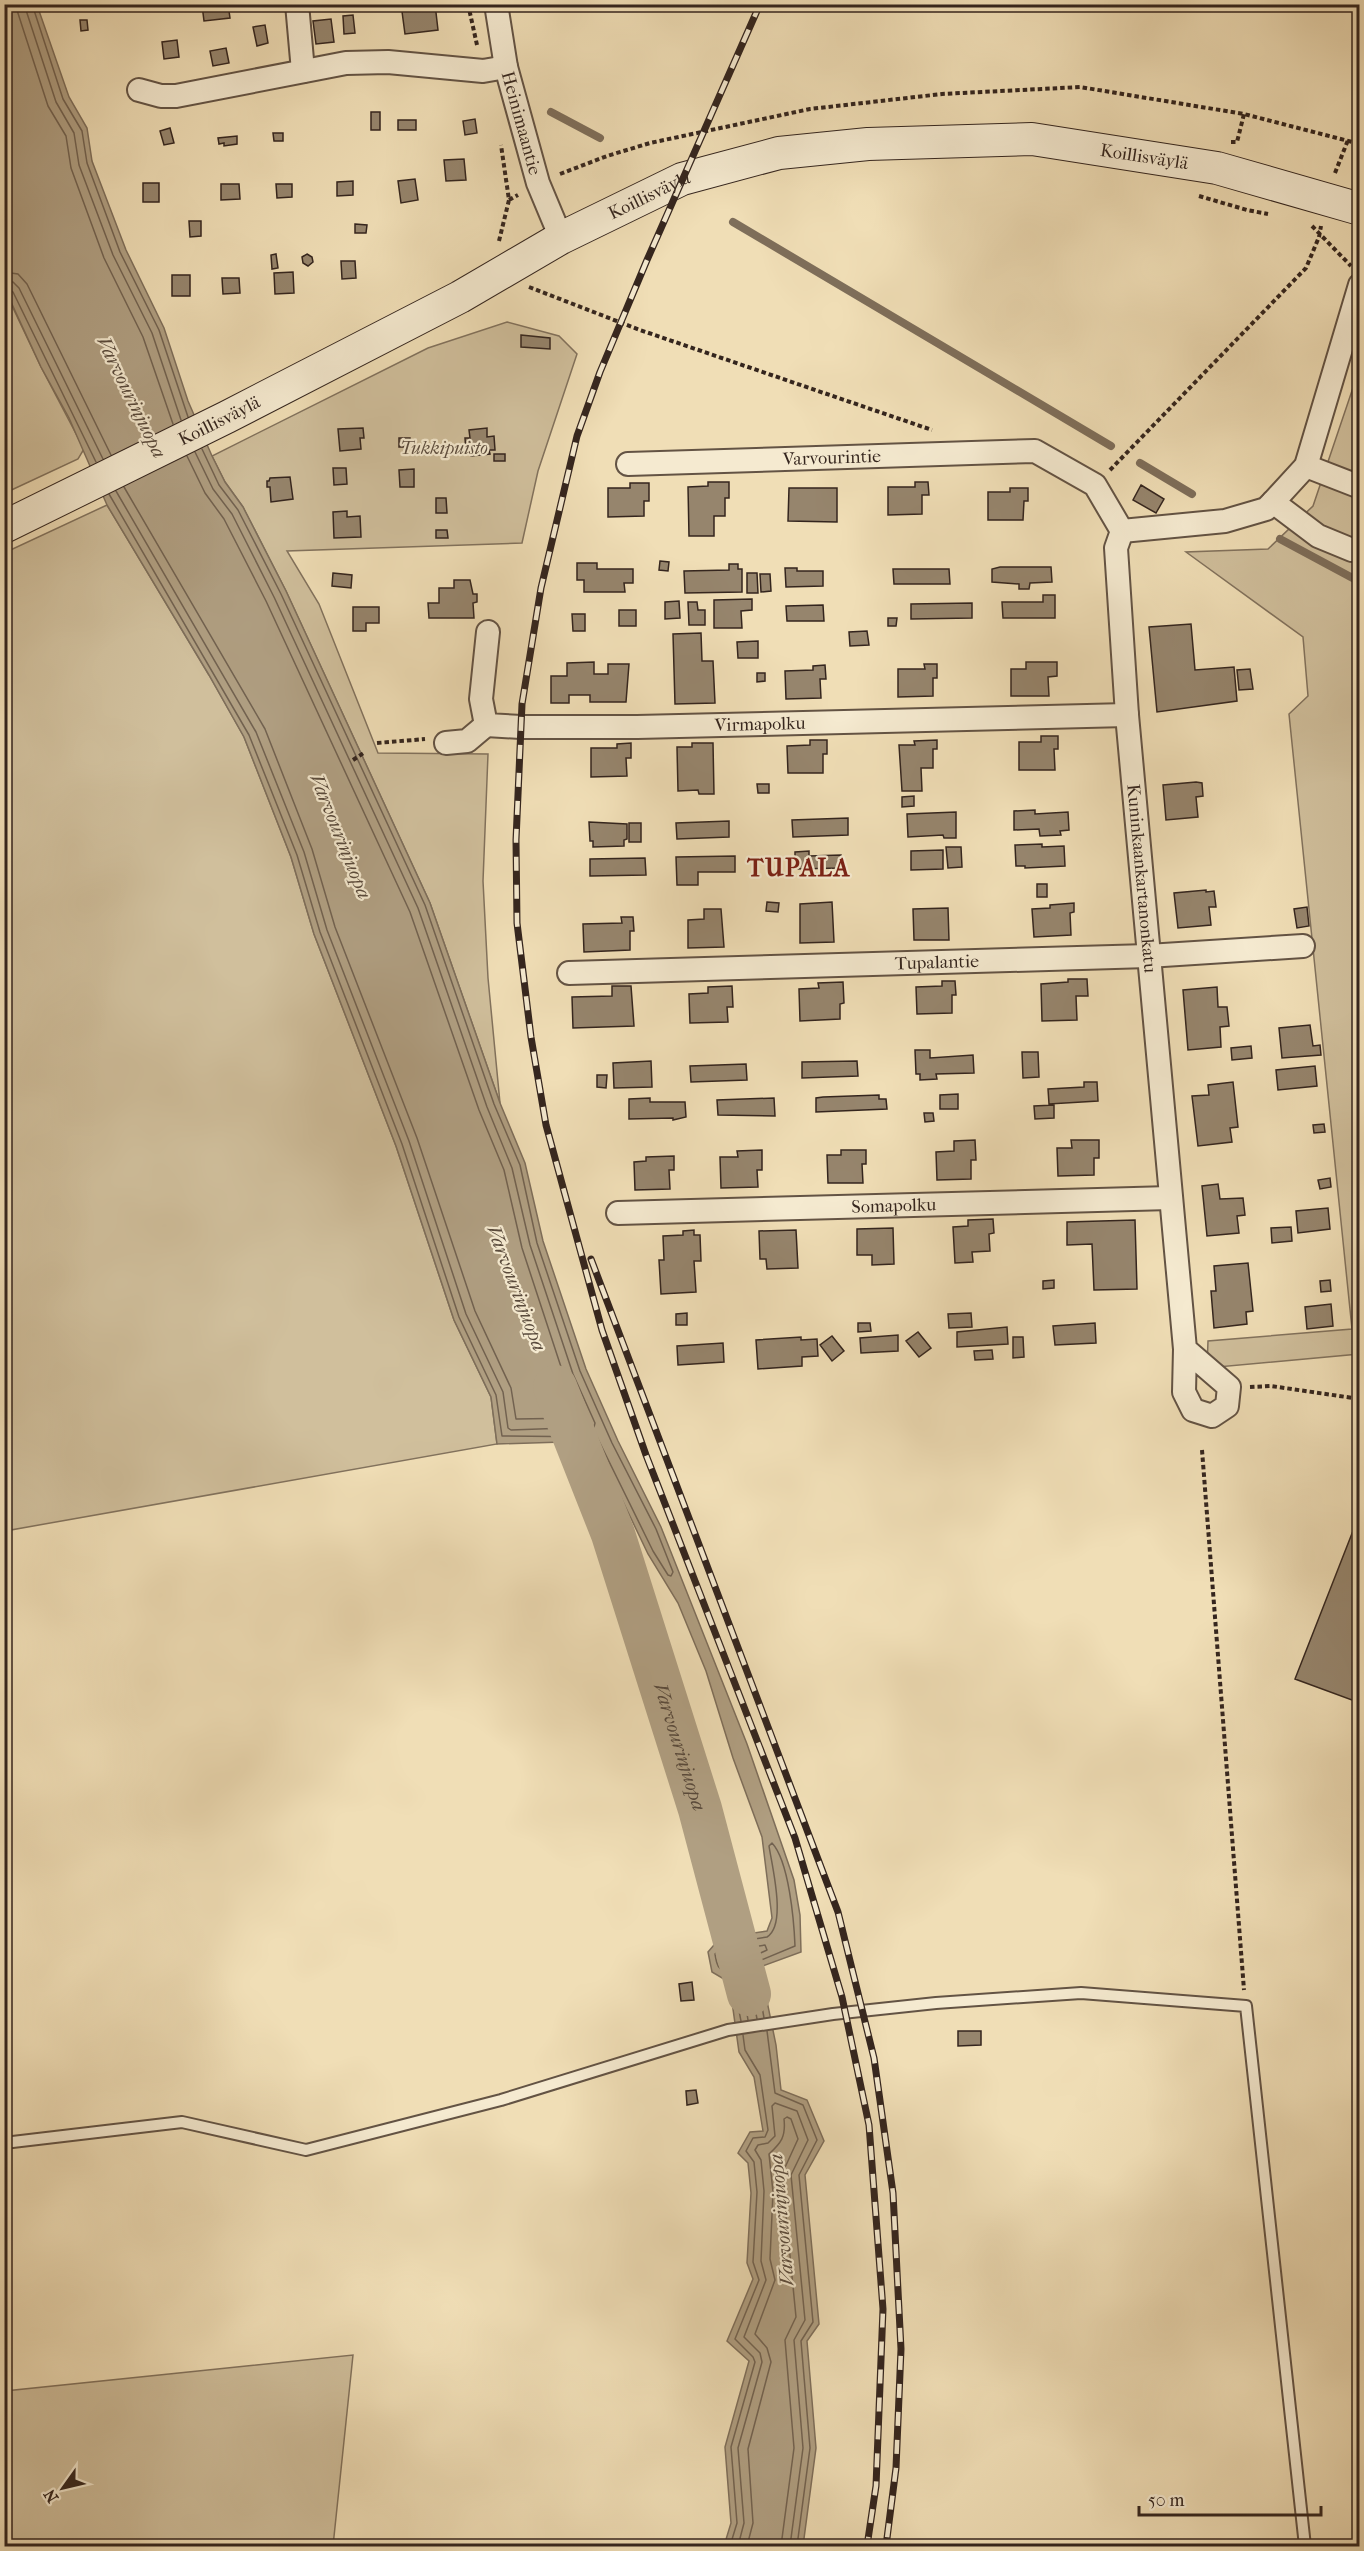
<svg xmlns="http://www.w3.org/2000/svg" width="1364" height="2551" viewBox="0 0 1364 2551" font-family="'IM FELL French Canon',serif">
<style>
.green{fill:#d0bf9c;stroke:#82725d;stroke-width:1.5}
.water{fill:#b09f82;stroke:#7e6e5a;stroke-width:1.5}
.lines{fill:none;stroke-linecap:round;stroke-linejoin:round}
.shore{stroke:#726250;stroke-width:1.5}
.stream{stroke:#7e6e5a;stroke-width:8}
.river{stroke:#b09f82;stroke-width:44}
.building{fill:#96856d;stroke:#34251e;stroke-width:1.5}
.service-casing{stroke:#635344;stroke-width:14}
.minor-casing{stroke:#635344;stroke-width:26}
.secondary-casing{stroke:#34251e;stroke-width:34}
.path{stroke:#34251e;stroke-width:4;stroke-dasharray:4.5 3;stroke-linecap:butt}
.service{stroke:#f5ead0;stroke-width:10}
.minor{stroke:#f5ead0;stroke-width:22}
.secondary{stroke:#f5ead0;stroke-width:32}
.rail-casing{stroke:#34251e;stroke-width:7}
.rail{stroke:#f5ead0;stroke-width:4.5;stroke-dasharray:14;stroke-linecap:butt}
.labels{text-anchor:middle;stroke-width:4.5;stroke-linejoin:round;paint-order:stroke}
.street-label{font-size:18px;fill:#34251e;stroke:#f5ead0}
.park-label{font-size:18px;font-style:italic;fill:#5b4c3e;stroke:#f5ead0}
.water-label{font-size:20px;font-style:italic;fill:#594a3c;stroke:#f5ead0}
.district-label{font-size:24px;font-weight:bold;letter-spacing:1.5px;fill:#7a1f14;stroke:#f5ead0}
</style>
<rect width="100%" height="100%" fill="#f0deb6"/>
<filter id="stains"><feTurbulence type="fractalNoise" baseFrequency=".00333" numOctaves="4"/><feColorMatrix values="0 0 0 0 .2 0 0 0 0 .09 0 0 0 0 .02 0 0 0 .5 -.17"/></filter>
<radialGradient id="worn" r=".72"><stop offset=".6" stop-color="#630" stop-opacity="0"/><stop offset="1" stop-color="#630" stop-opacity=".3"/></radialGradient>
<path class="green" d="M4,289L41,367L84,449L78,459L5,493Z
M507,322L559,336L577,354L538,471L522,543L287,551L319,604L378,753L488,754L483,881L488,978L500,1103L430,903L286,591L243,507L225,482L212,456L428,348Z
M1359,370V1354L1207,1368L1208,1341L1352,1329L1289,714L1308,696L1303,637L1186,552L1268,549L1313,506Z
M107,505L209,675L244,737L291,857L314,934L396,1146L454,1320L491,1397L497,1444L5,1531L4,553Z
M353,2355L333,2546H5V2391Z"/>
<path class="water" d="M4,5H37L69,97L87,128L92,161L126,250L164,328L188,401L212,456L225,482L243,507L286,591L430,903L500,1103L525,1163L543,1241L586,1369L618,1441L661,1527L747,1744L794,1880L800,1915L801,1952L760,1967L776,2045L781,2090L807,2100L824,2141L805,2175L819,2324L807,2341L816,2448L803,2546H724L731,2523L725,2447L749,2361L727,2341L753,2279L747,2263L751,2193L748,2163L738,2153L750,2132L763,2131L754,2077L739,2052L732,2002L724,1979L712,1972L708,1952L720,1938L767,1931L772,1918L762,1837L733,1758L706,1671L678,1603L648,1554L594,1441L497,1444L491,1397L454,1320L396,1146L314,934L291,857L244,737L209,675L107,505L69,418L41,367L5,289Z"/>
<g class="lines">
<path class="shore" d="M15,4L48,106L66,136L71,168L104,258L143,337L173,424
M24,4L56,102L74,133L79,165L113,255L152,333L181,420
M32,4L63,99L82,131L87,163L120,252L159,330L188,417
M4,272L18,274L27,284L111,455
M4,281L13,282L19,288L103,459
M4,288L13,292L96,462
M124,487L265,729L312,849L335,927L417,1138L475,1311L511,1388L516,1419L580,1418L581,1415L564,1376L522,1248L504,1170L479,1110L410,912L266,601L224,519L205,493L187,456
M116,491L256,732L304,852L327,930L409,1141L466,1314L503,1392L508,1428L511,1430L594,1427L595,1423L573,1374L530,1245L512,1168L487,1107L418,908L274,597L232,514L213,489L195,452
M109,494L249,735L297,855L320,932L402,1144L459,1317L496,1395L502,1436L597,1437L653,1551L668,1575L671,1576L673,1572L656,1529L612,1443L580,1371L537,1243L520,1165L494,1104L425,905L281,594L238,510L219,485L202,449
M748,2020C746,2005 743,1990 737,1976C733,1967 724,1966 723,1956L728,1951L765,1945L767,1950L752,1957L747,1966L757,2019
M741,2021C738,2007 737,1991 730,1978C723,1966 718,1975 715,1954L724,1944L767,1937C787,1925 772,1866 769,1846L772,1843C789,1861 794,1921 795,1946L759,1961L755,1966L764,2018
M767,2031L775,2093L803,2105L817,2140L799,2175L813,2322L801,2341L810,2448L797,2546
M730,2546L737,2523L731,2447L755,2362L753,2357L735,2339L759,2280L753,2262L757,2192L754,2162L746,2151L753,2138L765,2137L768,2130L760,2075L745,2050L743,2035
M738,2546L744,2523L738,2448L762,2362L760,2353L744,2337L766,2280L761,2261L764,2191L761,2160L755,2150L758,2145L768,2143L775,2136L772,2106L775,2103L797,2111L808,2140L791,2175L805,2320L794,2340L803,2448L790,2546
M747,2546L753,2523L748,2449L771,2362L767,2348L755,2334L775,2280L770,2259L773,2192L769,2154C781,2143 786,2137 784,2119L787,2117L791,2119L798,2139L782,2174L796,2317L785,2340L794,2448L781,2546"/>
<path class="stream" d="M551,112L600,138
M733,222L1111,446
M1140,463L1192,494
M1280,539L1360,582"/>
<path class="river" id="s1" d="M555,1387L613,1534L700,1809L749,1994"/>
</g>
<path class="building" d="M228,4L230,18L204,21L202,5Z
M252,4H267V9L253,10Z
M401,4H435L438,30L405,34Z
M353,15L355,33L344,34L343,16Z
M331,19L334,42L316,44L313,21Z
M80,20H87L88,30L81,31Z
M265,25L268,43L257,46L253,27Z
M177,40L179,57L164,59L162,42Z
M226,48L229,63L213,66L210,51Z
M371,112H380V130H371Z
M475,119L477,133L465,135L463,121Z
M398,120H416V130H398Z
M170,128L174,143L164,145L160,131Z
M273,133H283V141H274Z
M237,136V144L224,146V143L219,144L218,138Z
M464,159L466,180L446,181L444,160Z
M415,179L418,200L401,203L398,181Z
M353,181V195L337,196V182Z
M143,183H159V202H143Z
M221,184H239L240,199L221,200Z
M276,184H292V197L277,198Z
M189,221H201V236L190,237Z
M355,224L367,225L366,233H355Z
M276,254L278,268L272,269L271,255Z
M307,254L312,257L313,262L308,266L303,263L302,257Z
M341,261H355L356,278L342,279Z
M293,272L294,293L275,294L274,273Z
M172,275H190V296H172Z
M222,278H239L240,293L223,294Z
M521,335L550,338V349L521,347Z
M363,428L364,438H360L361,449L340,451L338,429Z
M487,428V437L494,436L495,450H489L490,454L471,456L470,452H466L465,438H470L469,430Z
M399,438H410V447H399Z
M494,454H505V461H494Z
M333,468H346L347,484L334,485Z
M414,469V487H400L399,470Z
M290,477L293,499L271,502L270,487H267V481H269L270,478Z
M708,482H729V498H725V516H714V536H689L688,487L708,486Z
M915,482H928L929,495H922V514L888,515V487H915Z
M630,483H649V501H644V516L608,517V488H630Z
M1141,485L1164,499L1156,513L1133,500Z
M789,488H837V522L788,521Z
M1010,488H1028V501H1024L1023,520H988V492H1010Z
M436,498H446L447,513H436Z
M347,511V517L360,516L361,537L334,538L333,512Z
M436,530H447L448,538H436Z
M660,561L669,562L668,571L659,570Z
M577,563H597V569H633V583H624L625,592H584V580H577Z
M729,564H738V569H742V592L685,593L684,571L729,570Z
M1000,567H1051L1052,582L1030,583L1029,589H1019V584L992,582V569Z
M785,568H797V571H823V586L786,587Z
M893,569H949L950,584H894Z
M333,573L352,575L351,588L332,586Z
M747,573H757L758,593H747Z
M760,574H770L771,591L761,592Z
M454,580H470L473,594H477V602L473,603L474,618H429L428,603H439V588H454Z
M1043,595H1055V618H1003L1002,602H1043Z
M752,599V610L741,611L742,628H714V600Z
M679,601L680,618L665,619V602Z
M688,602H697L698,610H705V625H689Z
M972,603V618L911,619V604Z
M823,605L824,621H787L786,606Z
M353,607H379V623H366V631H353Z
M619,610H636V626H619Z
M572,614H585V631H573Z
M888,618H897L896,626H888Z
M1191,624L1195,670L1234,667L1237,701L1157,712L1149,627Z
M867,631L869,645L850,646L849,632Z
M701,633L702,661H713L715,703L675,704L673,634Z
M758,641V658H738L737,642Z
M594,662V674H608V664H629L626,702H590V695H569V703H551V676H567V663Z
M1026,662H1057V676L1048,677L1049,696H1011V669H1026Z
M924,664H937V678H933V696L898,697V669H925Z
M825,665L826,679H820L821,698L786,699L785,671L813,670V666Z
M1250,669L1253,689L1239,690L1237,670Z
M757,673H765V681L757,682Z
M1041,736H1058V749H1054L1055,770H1019V742H1041Z
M810,740H827V754H823V773H788L787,746L810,745Z
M937,740V749H933V768H921L922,791H902L899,745H915L914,741Z
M631,743V758H626L627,776L591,777V748H617V744Z
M692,743H713L714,794H699L698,790L678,791L677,747H692Z
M1196,782L1202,783L1203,796L1196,797L1198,817L1166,820L1163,785Z
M757,784H769V793H758Z
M914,796V806L902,807V797Z
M1035,810V814L1068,812L1069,830L1060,831L1061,835L1040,836L1039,829L1014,830V811Z
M956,812V838H944L943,835L908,837L907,814Z
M848,818V835L793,837L792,820Z
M729,821V837L677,839L676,823Z
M589,822L627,824V839L624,840V846L593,847V841H590Z
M629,823H641V842H629Z
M1042,844V847L1064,846L1065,866L1025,868V866H1016L1015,845Z
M946,847H961L962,867L948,868Z
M943,850V869L911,870V851Z
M809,851V856L841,855V868L795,869V852Z
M735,856V872H698V885H677L676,857Z
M645,858L646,875L590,876V859Z
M1037,884H1047V897H1037Z
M1206,890V892L1214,891L1216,907H1209L1211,925L1178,928L1174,893Z
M767,902L779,903L778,912L766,911Z
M832,902L834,942L800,943V904Z
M1074,903V912L1070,913L1071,935L1034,937L1032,909L1050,908V905Z
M1307,907L1309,926L1297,928L1294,909Z
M948,908L949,940H914L913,909Z
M704,909H721L724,947L688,948V920L704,919Z
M621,917H633L634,931H630V950L584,952L583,924L622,923Z
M1068,979H1087L1088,996H1076L1077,1020L1042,1021L1041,984L1068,982Z
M942,981H955L956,995H952V1013L917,1014L916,987L942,986Z
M843,982L844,1003L840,1004V1019L800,1021L799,989L819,988L818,983Z
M612,986H631L634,1026L573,1028L572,997L612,996Z
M732,986L733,1007H727L728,1022L690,1023L689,994L708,993V987Z
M1217,987L1218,1007H1227L1229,1026L1220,1027L1221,1047L1188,1050L1183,990Z
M1310,1025L1313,1046L1320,1045L1321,1055L1282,1058L1279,1028Z
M1251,1046L1252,1058L1232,1060L1231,1048Z
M915,1050H930V1058L973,1055L974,1073L936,1074L937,1079L920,1080V1074H916Z
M1022,1052H1038L1039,1077L1023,1078Z
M651,1061L652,1087L614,1088L613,1063Z
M857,1061L858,1076L802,1078V1062Z
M746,1064L747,1080L691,1082L690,1066Z
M1315,1066L1317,1086L1278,1090L1276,1070Z
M597,1075H607L606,1088L597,1087Z
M1084,1082H1097L1098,1101L1049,1104L1048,1089L1084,1087Z
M1233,1082L1238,1127L1230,1128L1232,1142L1198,1146L1192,1096L1209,1095L1208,1085Z
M958,1094V1109H940V1095Z
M879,1095V1099H886L887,1109L816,1112V1098L823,1097Z
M650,1098V1102H685L686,1117L673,1120V1118L629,1119V1099Z
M774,1098L775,1116L718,1115L717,1100Z
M1054,1105V1118L1035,1119L1034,1106Z
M924,1113H933L934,1121L925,1122Z
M1324,1124L1325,1132L1314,1133L1313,1125Z
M975,1140L976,1160H971V1179L937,1180L936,1152L954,1151V1141Z
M1071,1140H1099V1158H1094V1175L1058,1176L1057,1148H1072Z
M762,1150V1170H757L758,1187L721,1188L720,1157H738L737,1151Z
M841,1150H866V1164H862L863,1183H828L827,1155H841Z
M674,1156V1170H669L670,1189L635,1190L634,1162L646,1161V1157Z
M1330,1178L1331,1187L1320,1189L1318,1180Z
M1218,1184L1220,1199L1243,1198L1245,1215L1237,1216L1239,1233L1207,1236L1202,1186Z
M1328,1208L1330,1229L1298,1233L1296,1211Z
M993,1219L994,1233L989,1234L990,1251L972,1252L973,1262L955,1263L953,1227L968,1226V1220Z
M1135,1220L1137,1289L1094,1290L1092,1244L1067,1245V1222Z
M1291,1227L1292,1241L1272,1243L1271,1228Z
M893,1228L894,1264L872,1265V1255H857V1229Z
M694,1230V1235H700L701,1261H694L696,1292L661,1294L659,1260H664L663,1236L683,1235V1231Z
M796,1230L798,1268L767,1269L766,1259H760L759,1231Z
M1248,1263L1253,1311L1246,1312L1247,1324L1214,1328L1211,1291H1216L1214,1266Z
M1054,1280V1288L1043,1289V1281Z
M1330,1280L1331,1291L1321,1292L1320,1281Z
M1331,1304L1333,1326L1307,1329L1305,1307Z
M687,1313V1325H676V1314Z
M971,1313L972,1327L949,1328L948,1314Z
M858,1323H870L871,1331L858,1332Z
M1095,1323L1096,1343L1055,1345L1053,1326Z
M1007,1327L1008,1344L957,1347V1332Z
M918,1332L931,1348L919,1357L906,1341Z
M898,1335V1351L861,1353L860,1338Z
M832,1336L844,1351L832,1361L820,1345Z
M801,1337V1340L817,1339L818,1356L802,1357V1366L758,1369L756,1340Z
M1013,1337H1023L1024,1357L1013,1358Z
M723,1343L724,1362L678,1365L677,1346Z
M992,1350L993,1359L975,1360L974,1351Z
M1360,1513V1703L1295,1679Z
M692,1982L694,2000L681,2001L679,1984Z
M958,2031H981V2045L958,2046Z
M696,2090L698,2103L687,2105L686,2091Z"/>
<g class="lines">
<g class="service-casing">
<path id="service" d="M4,2143L182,2122L306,2150L501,2100L728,2030L833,2014L936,2003L1081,1993L1246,2006L1305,2546"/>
</g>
<g class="minor-casing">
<g id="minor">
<path d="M297,4L303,71"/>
<path id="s2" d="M496,4L506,67L538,183L561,238"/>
<path d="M139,90L161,96H176L346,63L388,62L483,71L506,67"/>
<path id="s3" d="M628,464L1035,451L1095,485L1122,531L1116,548L1127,715L1185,1349L1229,1387L1227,1406L1212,1416L1193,1410L1184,1392L1185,1349"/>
<path d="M1306,466L1360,487"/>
<path d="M1273,502L1318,536L1352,550L1360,547"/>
<path d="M1122,531L1225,521L1266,509L1273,502L1306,466L1360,285"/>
<path id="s4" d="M488,632L481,699L486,725L521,727H637L1127,715"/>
<path d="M446,743L467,741L486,725"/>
<path id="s5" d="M569,973L1148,956L1303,946"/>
<path id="s6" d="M618,1213L1170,1198"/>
</g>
</g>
<g class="secondary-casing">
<g id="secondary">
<path id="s7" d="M4,527L227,417L460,297L561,238L682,179L779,153L868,144L1032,139L1217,168L1360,209"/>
</g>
</g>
<path class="path" d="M468,4L477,45
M1231,142H1237L1244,114
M1335,173L1348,140
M560,174L607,156L650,143L810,109L942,94L1080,87L1244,114L1360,144
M1199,196L1247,210L1268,214
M509,200L518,195
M1312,226L1351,266
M499,241L509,200L501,145
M529,287L640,330L932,430
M1110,470L1306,268L1319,237L1321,226
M377,743L425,739
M353,760L365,752
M1250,1387L1271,1386L1360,1399
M1202,1450L1244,1990"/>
<use href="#service" class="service"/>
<use href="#minor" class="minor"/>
<use href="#secondary" class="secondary"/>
<g class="rail-casing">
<path id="rail" d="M760,4L647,260L600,372L577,436L541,588L522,704L516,840L517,923L531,1037L546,1125L602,1330L646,1455L795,1838L842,1997L869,2125L883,2309L876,2486L867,2546
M591,1259L838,1912L874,2058L893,2193L901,2349L896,2468L886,2546"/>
</g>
<use href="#rail" class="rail"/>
</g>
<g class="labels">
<g class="street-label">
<text dy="6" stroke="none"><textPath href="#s2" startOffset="122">Heinimaantie</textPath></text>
<text dy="6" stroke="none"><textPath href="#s7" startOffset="1230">Koillisväylä</textPath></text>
<text dy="6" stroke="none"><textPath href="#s7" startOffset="726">Koillisväylä</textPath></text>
<text dy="6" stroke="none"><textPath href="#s7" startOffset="240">Koillisväylä</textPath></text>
<text dy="6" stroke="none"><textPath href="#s3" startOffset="204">Varvourintie</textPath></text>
<text dy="6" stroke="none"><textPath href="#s4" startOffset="368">Virmapolku</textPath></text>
<text dy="6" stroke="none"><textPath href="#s3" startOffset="879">Kuninkaankartanonkatu</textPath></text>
<text dy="6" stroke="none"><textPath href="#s5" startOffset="368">Tupalantie</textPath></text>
<text dy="6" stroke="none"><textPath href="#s6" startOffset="276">Somapolku</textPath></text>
</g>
<g class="park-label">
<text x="444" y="454">Tukkipuisto</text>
</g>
<g class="water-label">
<text transform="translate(132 397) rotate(64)" y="7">Varvourinjuopa</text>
<text transform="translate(341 836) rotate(68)" y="7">Varvourinjuopa</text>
<text transform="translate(517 1288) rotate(69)" y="7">Varvourinjuopa</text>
<text dy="7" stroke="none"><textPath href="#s1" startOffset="381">Varvourinjuopa</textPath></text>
<text transform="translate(781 2220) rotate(-95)" y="7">Varvourinjuopa</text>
</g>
<g class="district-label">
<text x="799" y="876">TUPALA</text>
</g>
</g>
<rect width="1364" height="2551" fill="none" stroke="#f0deb6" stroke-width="24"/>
<rect x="6" y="6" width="1352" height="2539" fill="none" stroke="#34251e" stroke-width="3"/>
<rect x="12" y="12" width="1340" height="2527" fill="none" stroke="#34251e" stroke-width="1.5"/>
<g transform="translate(63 2488) rotate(236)" stroke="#f5ead0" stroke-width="4.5" paint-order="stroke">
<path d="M0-4.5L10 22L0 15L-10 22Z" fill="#34251e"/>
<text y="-9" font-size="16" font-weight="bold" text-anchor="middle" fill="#34251e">N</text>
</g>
<path d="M1139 2506v9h182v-9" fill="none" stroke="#34251e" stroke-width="3"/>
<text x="1148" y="2506" font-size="18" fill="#34251e" stroke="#f5ead0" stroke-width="4.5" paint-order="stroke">50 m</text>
<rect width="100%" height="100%" filter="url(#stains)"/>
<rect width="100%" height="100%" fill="url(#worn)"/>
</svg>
